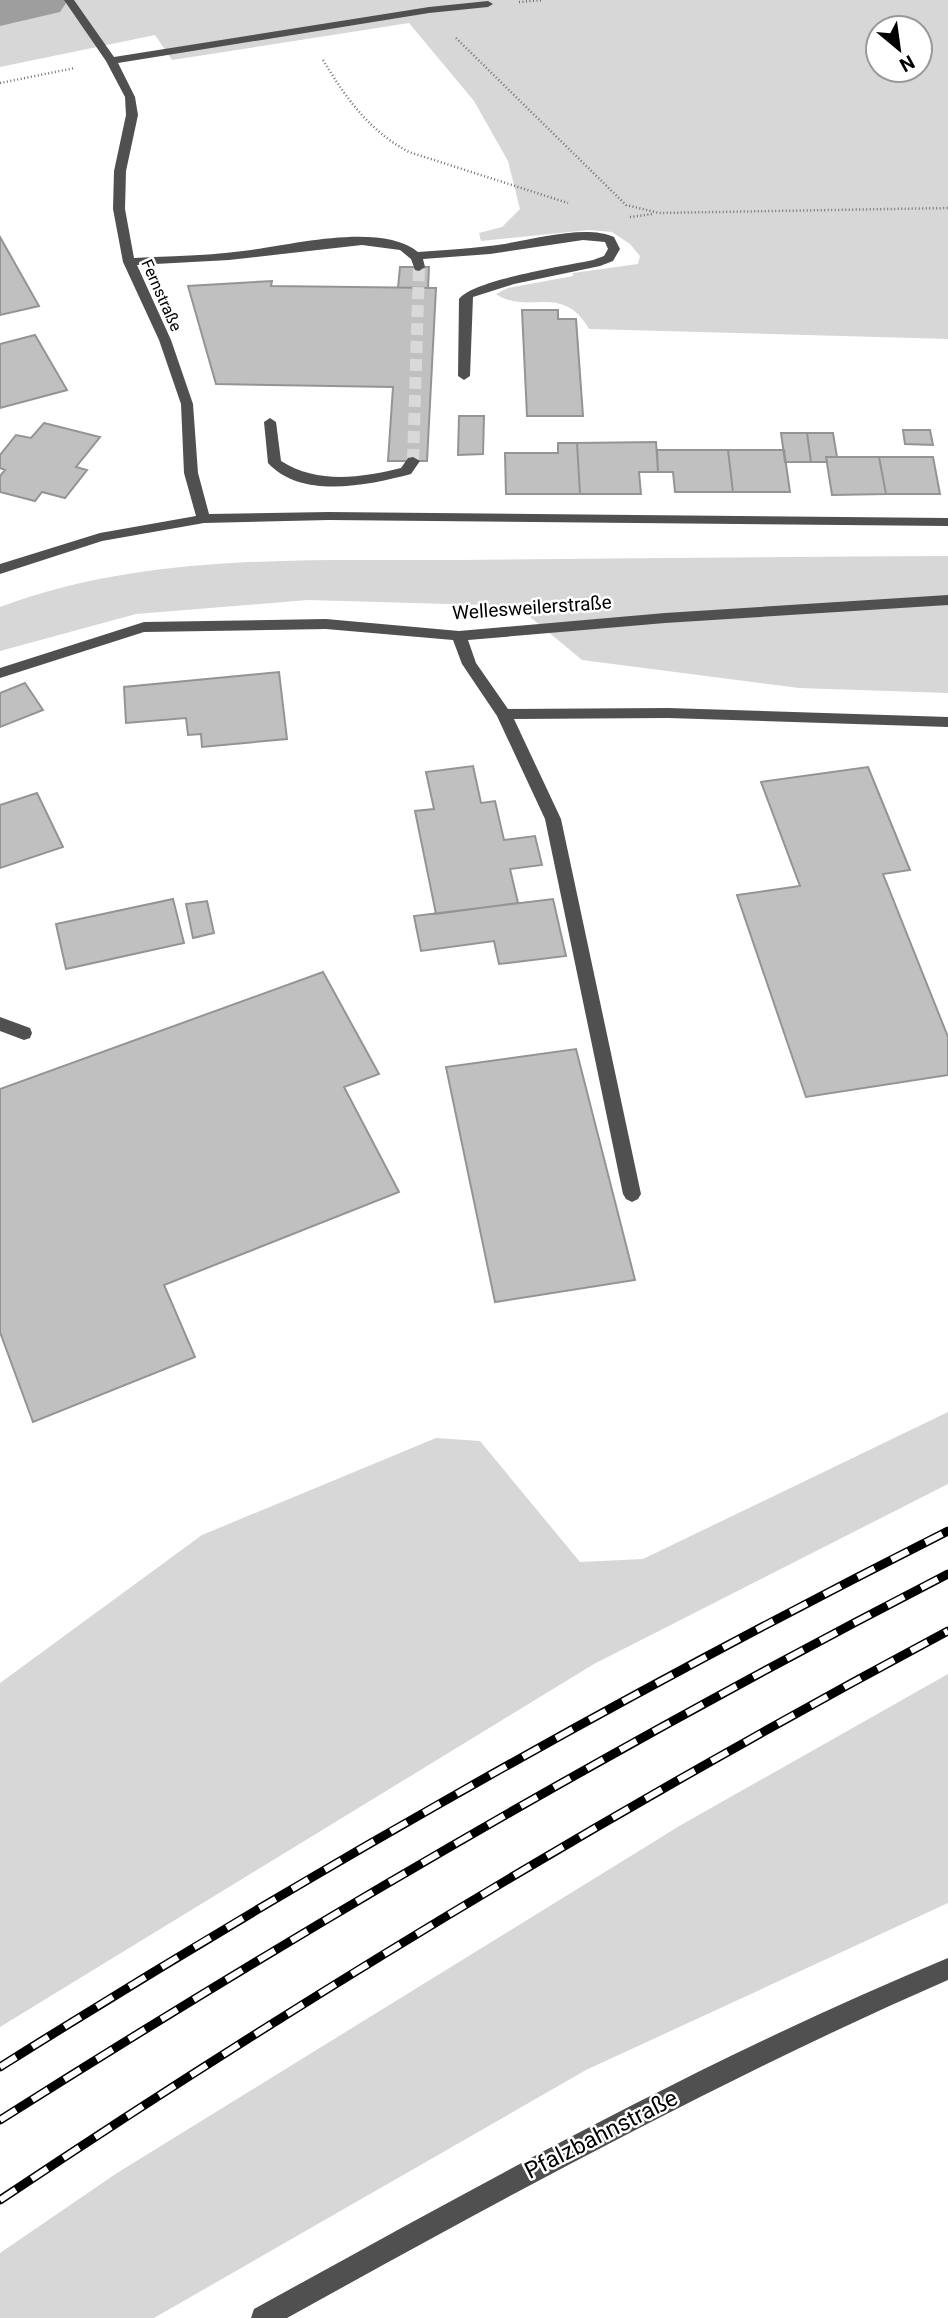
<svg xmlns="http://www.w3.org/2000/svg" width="948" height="2318" viewBox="0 0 948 2318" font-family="Roboto,sans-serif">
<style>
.green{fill:#d7d7d7;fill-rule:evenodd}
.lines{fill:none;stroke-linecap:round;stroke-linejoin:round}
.river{fill:#9e9e9e;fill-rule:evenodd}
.building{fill:#c0c0c0;stroke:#949494;stroke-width:2}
.minor-tunnel{stroke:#d9d9d9;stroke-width:12;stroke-dasharray:12 6;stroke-linecap:butt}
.path{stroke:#727272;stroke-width:2.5;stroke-dasharray:1 2.5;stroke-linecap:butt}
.minor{fill:#505050;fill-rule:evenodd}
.rail-casing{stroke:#000;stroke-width:9}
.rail{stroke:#fff;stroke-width:6;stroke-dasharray:19;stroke-linecap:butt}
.labels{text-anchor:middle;stroke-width:5;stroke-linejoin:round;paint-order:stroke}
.far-street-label{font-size:16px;fill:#000;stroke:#fff}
.street-label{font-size:19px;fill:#000;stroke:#fff}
.near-street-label{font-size:23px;fill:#000;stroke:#fff}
</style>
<rect width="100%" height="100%" fill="#fff"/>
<path class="green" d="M0,0H948V339L589,329C562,282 528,316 496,294L508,288L573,276V273L638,264L640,256L630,244L612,232L589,230L481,241L479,233L502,227L520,209L508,161L474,101L409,23L172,60L155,35L0,67ZM878,28H920V70H878Z
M948,556V693L799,688L582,660L517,606L308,600L136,614L0,651V607C147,552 307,561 461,560C623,558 786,557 948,556Z
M948,1412V1484L594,1664L0,2027V1683L202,1535L436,1438L480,1441L580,1562L643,1559Z
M948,1674V1903L586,2070L154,2318H0V2253L117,2173L681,1825Z"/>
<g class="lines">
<path class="river" d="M0,0H68L60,12L0,26Z"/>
</g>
<path class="building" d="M0,237L39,306L0,315Z
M400,267H429L428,288H398Z
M272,281L271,286L436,288L427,461H388L393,387L216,384L188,286Z
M522,310H558V319H576L583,416H527Z
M35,335L67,390L0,408V344Z
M459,416H484L483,454L458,455Z
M44,423L100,437L76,467L87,470L65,498L42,492L35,501L0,492V476L5,470L0,468V455L16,435L31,438Z
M903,430H930L933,445L905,444Z
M781,433H807L811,462H785Z
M807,433H833L837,457H826L827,462H811Z
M656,442L658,472H639L641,494H580L577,443Z
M558,443H577L580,494H506L505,453H558Z
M657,450H728L733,492H675L673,472H658Z
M728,450H784L790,492H733Z
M826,457H879L886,494L832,495Z
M879,457H933L940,494H886Z
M279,672L287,739L202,747L201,734L188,735L186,718L126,723L124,687Z
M25,683L43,710L0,727V693Z
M473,766L481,803L495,801L504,840L535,836L542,865L510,869L518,903L436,914L415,811L434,809L426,772Z
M868,767L910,870L883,874L948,1037V1075L806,1097L737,895L800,886L761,782Z
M37,793L63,847L0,868V805Z
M173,899L184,943L66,969L56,924Z
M553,899L566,956L499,964L494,941L421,951L414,916Z
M207,901L214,933L193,938L186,904Z
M323,972L379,1074L344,1087L399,1192L164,1285L195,1357L33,1422L0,1332V1089Z
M576,1049L635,1280L495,1302L446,1067Z"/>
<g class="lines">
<path class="minor-tunnel" d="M413,461L419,267"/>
<path class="path" d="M519,2L543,0
M456,38L626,205L659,213L948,208
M323,60C346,98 369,131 409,152L568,203
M0,83L75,68
M630,217L653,214"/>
<path class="minor" d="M64,0H74L114,57L429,7L488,1L493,4L488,7L429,13L118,63L135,97L138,115L126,171L125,209L134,258C170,256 207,256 243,251C288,246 380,221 418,252C441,250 465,249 489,246C524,243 582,223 614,237L620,249L613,261L600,266L514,284L473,297L470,376L464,380L458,376L459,299C473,280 565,266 593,260L604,256L608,249L605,242L583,240L490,254L423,259L425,267L419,271L415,270L411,259L400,250L362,245L229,260L137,265L171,340L193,404L198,473L209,514L329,512L948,518V526L329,520L204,523L102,541L0,574V564L100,533L196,516L184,473L181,404L159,340L123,262L113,209L114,171L126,115L125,97L106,61Z
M270,418L276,422L281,461C317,484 361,478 401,468L408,458L413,457L420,461L411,474C369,485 302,500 268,463L264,422Z
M948,595V605L665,623L468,640L476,663L508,709L668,708L948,717V727L668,718L514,719L561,819L641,1194L638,1199L632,1202L626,1199L623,1194L545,819L497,716L462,664L453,640L326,629L144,632L0,678V668L144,622L326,619L459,631L665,613Z
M0,1017L30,1028L32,1033L30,1038L24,1040L0,1031Z
M948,1958V1980C721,2079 504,2198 287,2318H251L254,2309C481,2184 708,2057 948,1958Z"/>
<g class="rail-casing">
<path id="rail" d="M0,2067C308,1873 623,1695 948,1531
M0,2120C308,1925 624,1741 948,1574
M0,2200C307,1995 622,1805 948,1631"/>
</g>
<use href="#rail" class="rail"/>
</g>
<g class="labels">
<g class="far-street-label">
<text transform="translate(162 295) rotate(66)" y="6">Fernstraße</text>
</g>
<g class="street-label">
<text transform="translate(532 607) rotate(-4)" y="7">Wellesweilerstraße</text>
</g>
<g class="near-street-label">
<text transform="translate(601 2134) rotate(-27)" y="8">Pfalzbahnstraße</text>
</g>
</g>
<g transform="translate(899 49) rotate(151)"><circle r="33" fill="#ffffff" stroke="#999999" stroke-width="2"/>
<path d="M0-5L12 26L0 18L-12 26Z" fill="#000000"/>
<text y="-10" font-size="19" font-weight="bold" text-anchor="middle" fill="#000000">N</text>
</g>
</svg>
